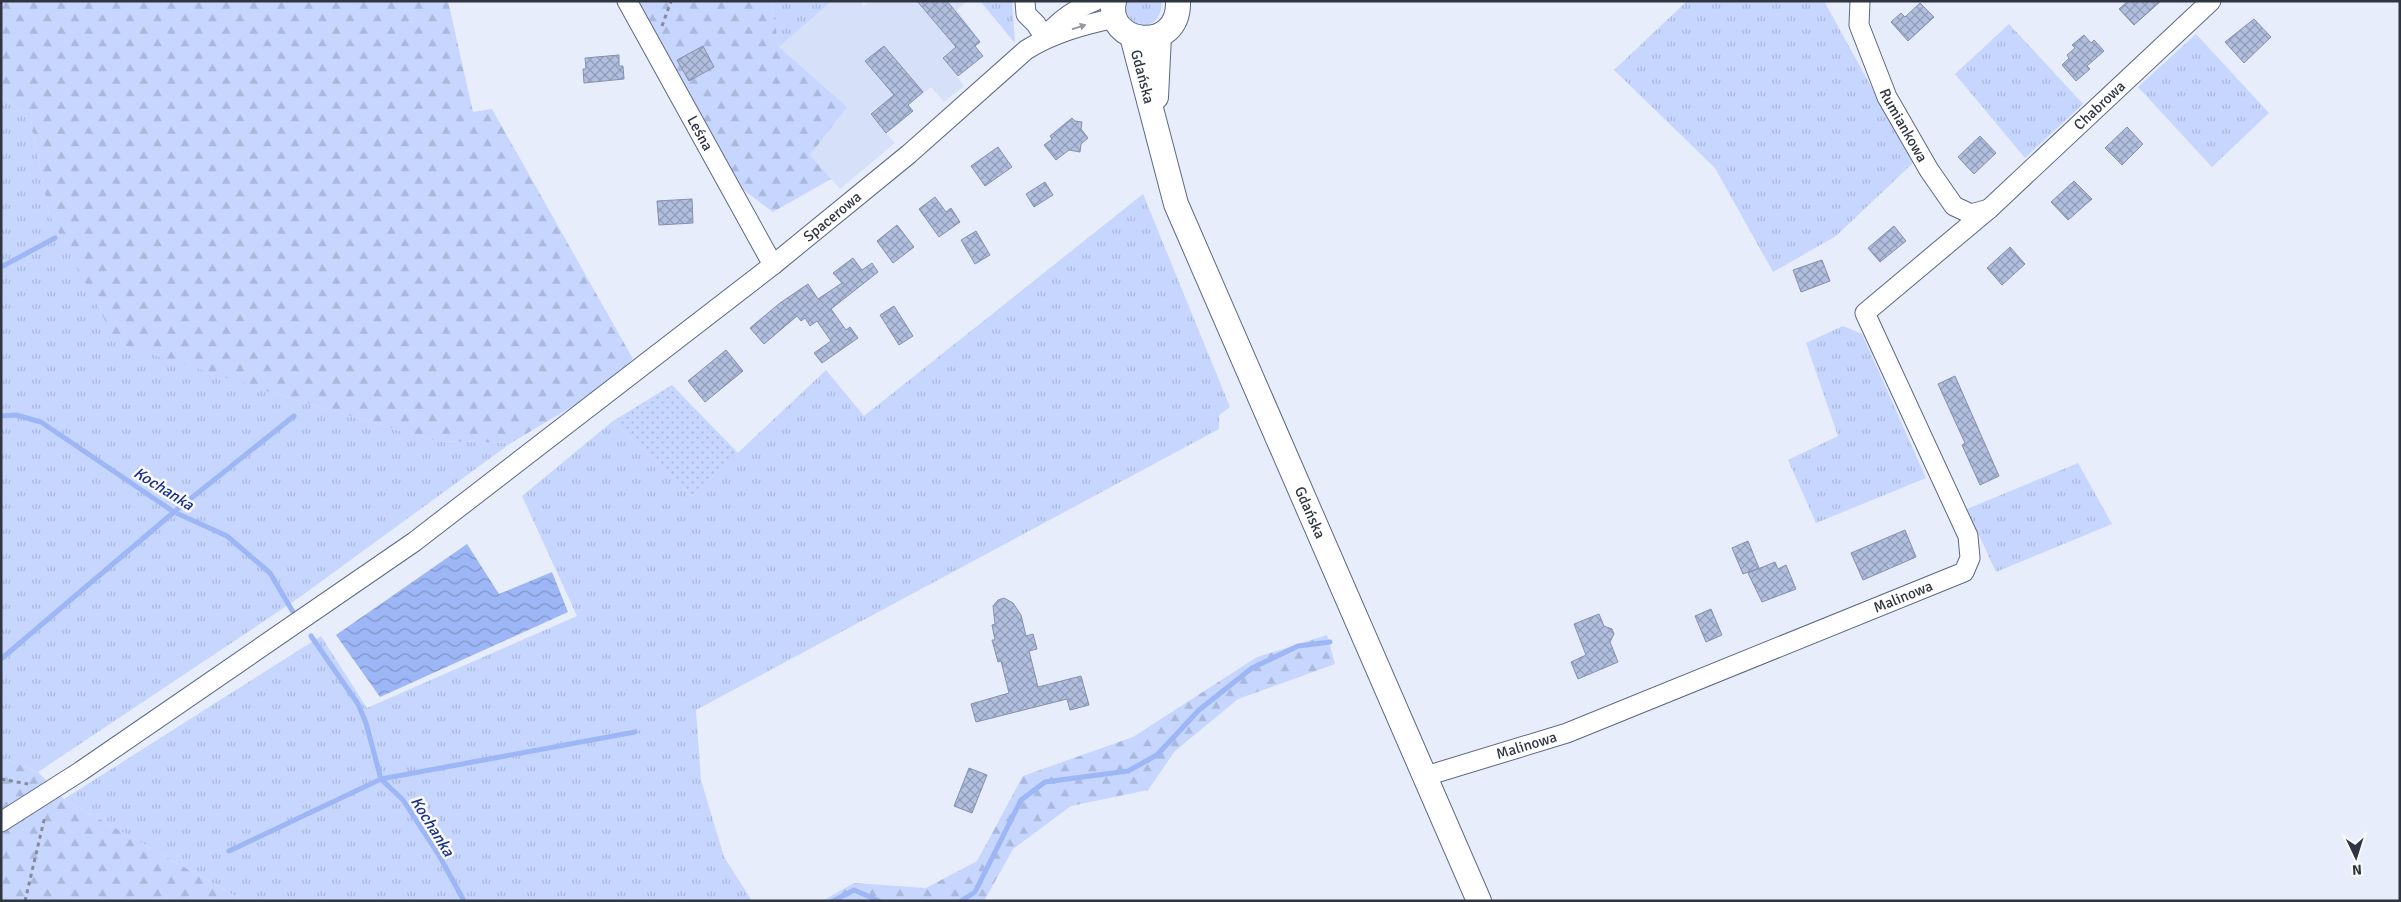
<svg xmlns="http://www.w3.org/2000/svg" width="2401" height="902" viewBox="0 0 2401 902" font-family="Signika,sans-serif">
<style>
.built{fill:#d6e1f9}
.grass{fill:url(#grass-tufts)}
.forest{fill:url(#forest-firs)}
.garden{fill:url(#garden-dots)}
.water{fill:url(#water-waves)}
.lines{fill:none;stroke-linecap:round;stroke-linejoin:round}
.stream{stroke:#9cb6f6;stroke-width:5}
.building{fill:url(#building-cross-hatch);stroke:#8491af}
.minor-casing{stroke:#5c6884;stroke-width:21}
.major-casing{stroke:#5c6884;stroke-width:26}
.path{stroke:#868b98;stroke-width:3;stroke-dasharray:4 4;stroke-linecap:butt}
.minor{stroke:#fff;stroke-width:19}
.major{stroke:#fff;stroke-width:24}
.oneway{fill:#989aa0}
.labels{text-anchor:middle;stroke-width:5;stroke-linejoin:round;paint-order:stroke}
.street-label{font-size:15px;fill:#303542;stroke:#fafafa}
.water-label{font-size:16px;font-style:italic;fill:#1b318b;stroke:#fafafa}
</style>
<defs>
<pattern id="grass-tufts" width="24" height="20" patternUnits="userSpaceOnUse" patternTransform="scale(1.25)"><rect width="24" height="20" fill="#c6d6fe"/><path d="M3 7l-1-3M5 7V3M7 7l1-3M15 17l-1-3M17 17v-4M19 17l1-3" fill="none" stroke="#aab8db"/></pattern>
<pattern id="forest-firs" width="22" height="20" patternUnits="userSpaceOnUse" patternTransform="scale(1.25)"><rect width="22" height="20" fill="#c6d6fe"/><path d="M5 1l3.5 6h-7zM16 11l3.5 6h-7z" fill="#aab8db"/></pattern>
<pattern id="garden-dots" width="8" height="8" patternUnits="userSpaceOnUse" patternTransform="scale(1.25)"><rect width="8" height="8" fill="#c6d6fe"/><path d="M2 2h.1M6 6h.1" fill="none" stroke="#aab8db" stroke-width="1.8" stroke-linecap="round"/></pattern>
<pattern id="water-waves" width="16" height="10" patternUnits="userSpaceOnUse" patternTransform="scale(1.25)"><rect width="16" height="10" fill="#9cb6f6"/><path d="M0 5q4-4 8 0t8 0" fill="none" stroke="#8095c9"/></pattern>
<pattern id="building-cross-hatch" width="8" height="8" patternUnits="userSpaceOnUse" patternTransform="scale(1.25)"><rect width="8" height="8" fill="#b1bede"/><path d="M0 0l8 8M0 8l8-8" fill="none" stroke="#909bb6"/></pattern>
</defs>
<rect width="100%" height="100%" fill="#e8edfb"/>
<path class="built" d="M832,1H860L864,6L870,1H967L957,10L981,42L975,46L956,47L942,57L964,86L944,102L931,87L908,105L897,93L869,114L895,143L840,189L810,156L779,47Z"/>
<path class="grass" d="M771,1H832L779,47Z
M980,1H1012L1015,43Z
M1125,1H1161C1165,29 1126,38 1125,1Z
M1687,1H1824L1913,163L1836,236L1773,272L1715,168L1614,70Z
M2009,24L2083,104L2025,158L1955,74Z
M2196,34L2269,113L2212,167L2138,87Z
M1,96L31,120L49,214L273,393L435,441L511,443L300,597L38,772L1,757Z
M1143,194L1230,407L1219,415V429L696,710L701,780L724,857L752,901H244L64,799L321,636L367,708L577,616L522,496L613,421L692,496L826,370L864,416Z
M1843,326L1862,334L1926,478L1816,523L1788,460L1838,436L1806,343Z
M2078,463L2112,524L1996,572L1967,509Z"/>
<path class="forest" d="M1,1H448L473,112L492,109L633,359L588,397L511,443L435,441L273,393L117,343L49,214L31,120L1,96Z
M637,1H771L779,47L847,107L810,155L831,179L773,212L741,188Z
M1327,635L1335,664L1238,699L1175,751L1148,790L1071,806L1013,849L984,901H822L854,883L926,888L977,861L1023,776L1133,737L1257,657Z
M1,757L38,772L64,799L244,901H1Z"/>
<path class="garden" d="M672,385L738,453L692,496L613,421Z"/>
<path class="water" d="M467,544L499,594L552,572L568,612L380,697L336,635Z"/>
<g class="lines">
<path class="stream" d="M1,267L55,238
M1,416L16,415L41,422L174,512L227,536L270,573L293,612
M311,636L358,704L366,723L381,779L403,800L440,857L464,901
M1,659L174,512L294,416
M229,851L381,779L635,732
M833,901L854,890L879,901
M961,901L975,892L1021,800L1045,782L1128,771L1157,755L1199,710L1252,668L1298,646L1330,642"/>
</g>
<path class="building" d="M917,1H947L980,42L975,46L983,56L958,76L943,58L956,47Z
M2128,1H2161L2134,25L2119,9Z
M1920,3L1934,17L1908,41L1891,22L1901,13L1905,17Z
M2254,19L2271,37L2244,63L2225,42Z
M2084,35L2091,43L2094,40L2104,51L2087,66L2090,69L2076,81L2062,65L2069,58L2067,55L2075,48L2072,45Z
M703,46L714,67L689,81L677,60Z
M884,46L923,92L908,105L913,111L886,133L871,114L894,95L865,61Z
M619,55V66H623L624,79L584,83L583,69H586L585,58Z
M1072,118L1075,121L1082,122L1081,129L1088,138L1081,144L1080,152L1069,150L1056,160L1044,145L1052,139L1050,136Z
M2127,127L2143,144L2122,165L2105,148Z
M1980,136L1996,153L1974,174L1958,157Z
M998,147L1012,167L985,186L971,166Z
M2074,181L2092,199L2068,220L2051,202Z
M1045,182L1053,195L1034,207L1026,194Z
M935,197L946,212L951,208L960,222L939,237L919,209Z
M692,199L693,223L659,225L657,201Z
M897,225L914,247L893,263L877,241Z
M1894,226L1906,241L1880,262L1868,248Z
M976,231L990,255L975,264L961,240Z
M2010,247L2025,264L2002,285L1987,268Z
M853,258L862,270L872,263L878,272L831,309L846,330L850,327L858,338L822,363L814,353L831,341L817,321L810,326L805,318L801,321L797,316L764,344L750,328L780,303L808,284L818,299L842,283L833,273Z
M1822,260L1830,281L1801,292L1793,270Z
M894,306L913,336L899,345L880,315Z
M726,350L743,371L705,402L688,381Z
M1955,376L1999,476L1980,485L1962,445L1965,443L1938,384Z
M1905,530L1916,557L1863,580L1851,553Z
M1748,541L1759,568L1743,574L1732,548Z
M1775,562L1778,569L1786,565L1796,589L1762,602L1748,573Z
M1004,598L1013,603L1021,615L1026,636L1033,634L1037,649L1029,651L1038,687L1081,676L1089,705L1070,710L1067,699L976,722L971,704L1009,693L1001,661L998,662L992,640H995L992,625L995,624L993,606L998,600Z
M1711,609L1722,635L1706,642L1695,616Z
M1599,614L1604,626L1612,629L1614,634L1610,642L1618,662L1578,679L1571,662L1586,655L1574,624Z
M969,768L987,775L972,813L954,806Z"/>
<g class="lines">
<g class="minor-casing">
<g id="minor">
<path id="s1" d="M627,1L773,265"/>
<path d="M1025,1L1026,14L1036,24L1045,38"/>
<path id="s2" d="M1860,1L1859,25L1887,97L1929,170L1954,206L1971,214L1989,209"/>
<path d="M1046,36C1059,20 1075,9 1095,1"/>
<path id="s3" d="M1426,776L1567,733L1964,572L1970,558L1968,536L1865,313L1989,209L2211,1"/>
<path id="s4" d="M1,822L81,771L414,542L773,265L909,154L1026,50C1053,33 1083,25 1115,18"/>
</g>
</g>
<g class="major-casing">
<g id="major">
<path d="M1114,1C1104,45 1180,55 1178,1"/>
<path id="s5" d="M1132,36L1176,204L1479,901"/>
<path d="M1156,97L1159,36"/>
</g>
</g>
<path class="path" d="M662,26L671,1
M1,779L28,784
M25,901L45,816"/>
<use href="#minor" class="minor"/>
<use href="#major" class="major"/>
</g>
<defs><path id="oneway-solid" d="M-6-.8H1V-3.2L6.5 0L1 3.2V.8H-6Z" transform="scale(1.25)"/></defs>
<use class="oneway" href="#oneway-solid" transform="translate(1079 27) rotate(-18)"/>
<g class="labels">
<g class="street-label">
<text dy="5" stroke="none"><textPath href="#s5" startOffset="42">Gdańska</textPath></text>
<text dy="5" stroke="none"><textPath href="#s3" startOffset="1172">Chabrowa</textPath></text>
<text dy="5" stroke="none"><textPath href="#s2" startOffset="134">Rumiankowa</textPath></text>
<text dy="5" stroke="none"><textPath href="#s1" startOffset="151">Leśna</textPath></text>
<text dy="5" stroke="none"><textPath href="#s4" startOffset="1029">Spacerowa</textPath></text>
<text dy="5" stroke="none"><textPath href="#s5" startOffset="510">Gdańska</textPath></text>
<text dy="5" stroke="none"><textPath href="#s3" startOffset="510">Malinowa</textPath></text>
<text dy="5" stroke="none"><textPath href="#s3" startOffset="105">Malinowa</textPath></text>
</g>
<g class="water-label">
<text transform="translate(164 488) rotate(32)" y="6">Kochanka</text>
<text transform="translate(433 826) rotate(58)" y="6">Kochanka</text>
</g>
</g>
<rect width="2401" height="902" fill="none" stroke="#303542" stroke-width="5"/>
<g transform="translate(2356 857) rotate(176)" stroke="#fafafa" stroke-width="4" paint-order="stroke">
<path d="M0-4L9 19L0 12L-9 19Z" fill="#303542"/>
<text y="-8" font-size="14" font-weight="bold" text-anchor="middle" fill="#303542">N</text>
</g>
</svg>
